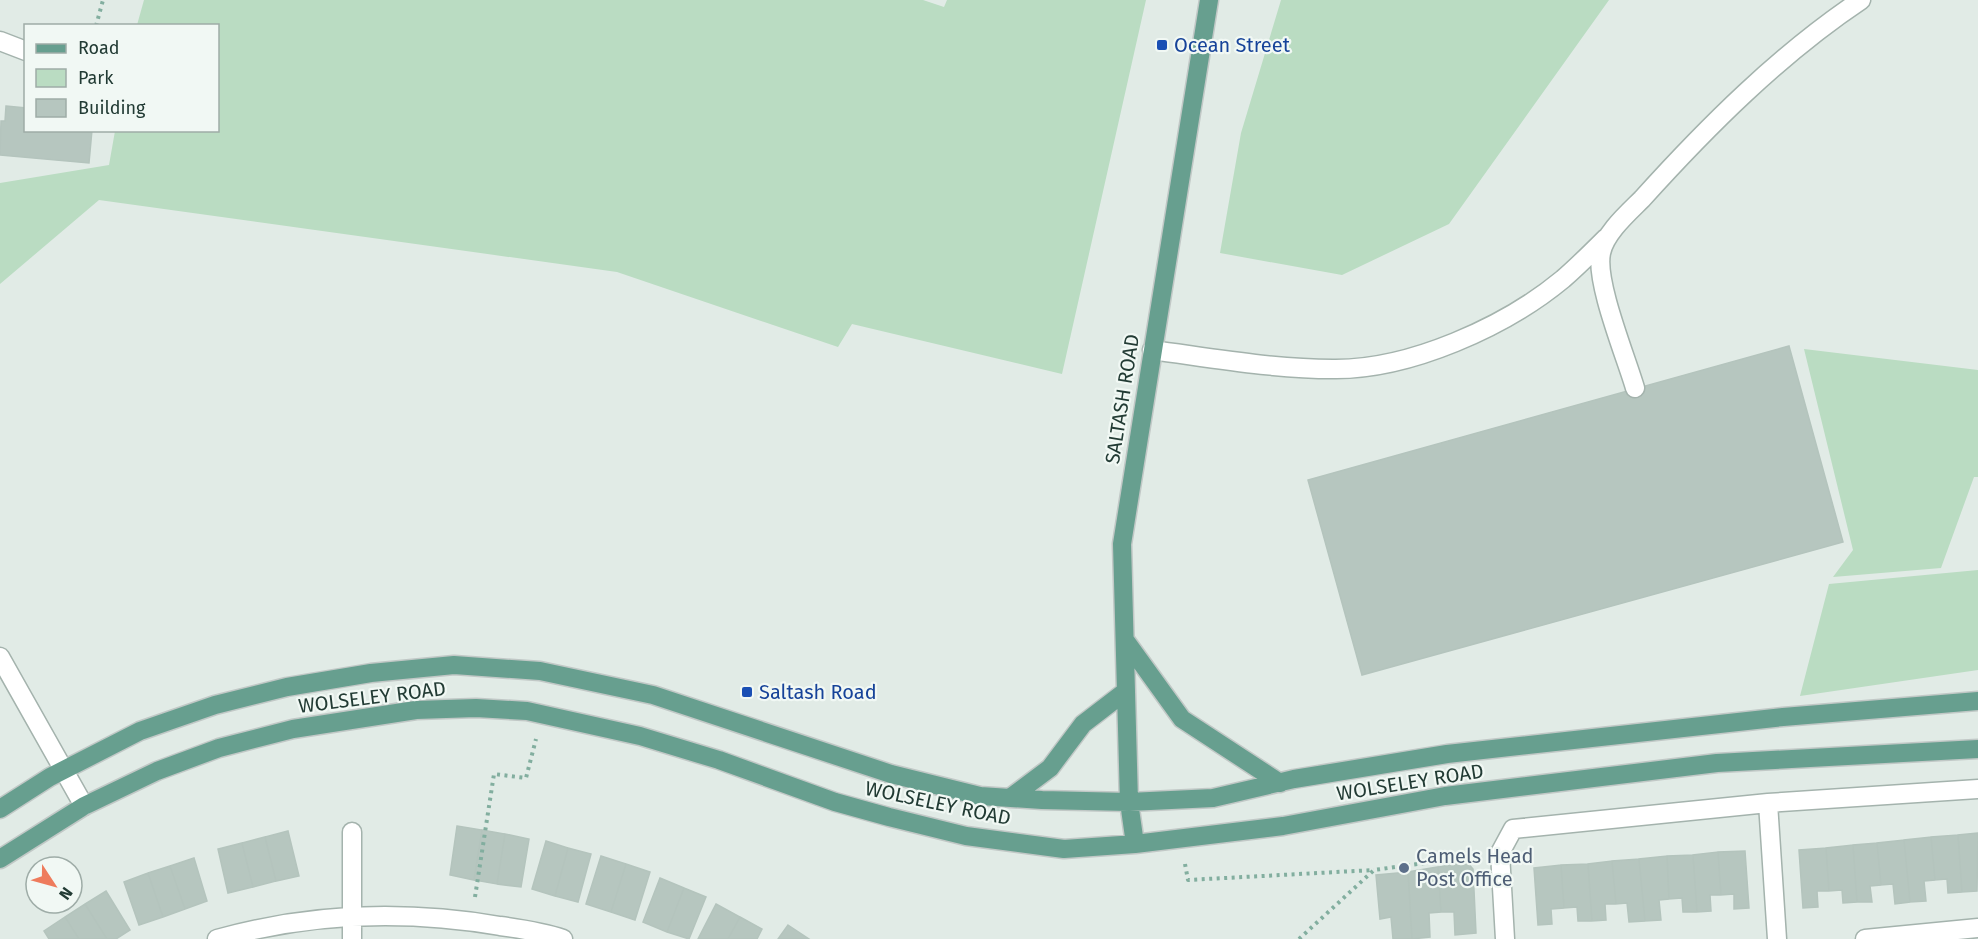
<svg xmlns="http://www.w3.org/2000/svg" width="1978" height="939" viewBox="0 0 1978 939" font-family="'Fira Sans',sans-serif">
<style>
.green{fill:#badcc2}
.building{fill:#b6c6bf;stroke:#b4c4bd;stroke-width:1.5}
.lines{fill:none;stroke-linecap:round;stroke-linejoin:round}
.minor-casing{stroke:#a4b3ad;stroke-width:21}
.major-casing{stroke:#c1c8c6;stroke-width:21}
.path{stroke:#82ae9f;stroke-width:4;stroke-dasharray:3 4.5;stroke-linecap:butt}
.minor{stroke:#fff;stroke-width:18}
.major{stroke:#679f8f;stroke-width:18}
.transit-dot{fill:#1a4fb4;stroke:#f1f8f4;stroke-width:2}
.service-dot{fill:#5c6f8a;stroke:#f1f8f4;stroke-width:2}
.labels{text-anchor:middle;stroke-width:4.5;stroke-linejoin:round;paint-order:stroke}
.transit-label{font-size:20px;fill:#164399;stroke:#f1f8f4;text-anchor:start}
.street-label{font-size:20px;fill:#223b34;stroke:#f1f8f4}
.service-label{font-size:20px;fill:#4e5e75;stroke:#f1f8f4;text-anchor:start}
</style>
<rect width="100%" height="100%" fill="#e1ebe6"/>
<path class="green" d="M144,0H923L944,7L947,0H1146L1062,374L852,324L838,347L617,272L99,200L0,284V183L109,165L115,131L218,130V26L137,25Z
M1281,0H1609L1449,224L1342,275L1220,253L1241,133Z
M1804,349L1978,370V477H1974L1941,568L1833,577L1853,550Z
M1978,570V670L1800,696L1829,584Z"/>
<path class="building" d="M6,106L26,108V130H92L89,163L0,155L1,121H5Z
M1789,346L1843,542L1362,675L1308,480Z
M457,826L482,830L474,880L450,875Z
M482,830L505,834L497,884L474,880Z
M288,831L299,876L276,881L265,837Z
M1978,833L1977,891L1962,892L1958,835Z
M505,834L529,839L521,887L497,884Z
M1958,835L1962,892L1948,893L1947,879L1935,880L1931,837Z
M265,837L276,881L253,887L242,843Z
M1931,837L1935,880L1924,881L1926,901L1910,902L1904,840Z
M1904,840L1910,902L1895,904L1893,884L1881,885L1877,843Z
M546,841L568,848L555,896L532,889Z
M242,843L253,887L228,893L218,849Z
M1877,843L1881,885L1870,886L1872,902H1857L1853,845Z
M1853,845L1857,902L1843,903L1842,890L1829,891L1826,848Z
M568,848L591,854L578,902L555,896Z
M1826,848L1829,891H1817L1818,907L1803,908L1799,850Z
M1745,851L1749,908L1734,909V894L1721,895L1718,852Z
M1718,852L1721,895H1710L1711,911L1697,912L1693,855Z
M1693,855L1697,912H1683L1682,898L1669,899L1667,856Z
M601,856L626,864L611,912L586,904Z
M1667,856L1669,899L1659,900L1661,920L1645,921L1639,859Z
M194,858L207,901L185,909L170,866Z
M1639,859L1645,921L1629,922L1627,903L1616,904L1612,861Z
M1612,861L1616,904H1605L1606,920L1592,921L1588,864Z
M1467,862L1473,869L1476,933L1455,935L1454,912H1441L1438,867Z
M626,864L650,872L635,920L611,912Z
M1588,864L1592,921H1578L1577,907L1564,908L1561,865Z
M1561,865L1564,908L1551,909L1552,924L1538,925L1534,868Z
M170,866L185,909L163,917L148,873Z
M1438,867L1441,912L1429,913L1430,937L1412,939L1408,872Z
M1408,872L1412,939H1393L1391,917L1380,919L1376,875Z
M148,873L163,917L139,925L124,882Z
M660,878L684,888L667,932L643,922Z
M684,888L706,897L689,939L667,932Z
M106,891L130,930L116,939H107L85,904Z
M85,904L107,939H79L65,917Z
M716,904L740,917L728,939H698Z
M65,917L79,939H49L44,931Z
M740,917L762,929L757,939H728Z
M788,925L809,939H778Z"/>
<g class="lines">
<g class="minor-casing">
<path id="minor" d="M0,41L26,51
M1152,350C1212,358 1273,369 1333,369C1409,370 1505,327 1563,279C1578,266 1592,252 1606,238
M1635,388C1626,357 1595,282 1601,253C1605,233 1628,213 1642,199C1707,127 1780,54 1861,0
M0,657L84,806
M1768,803L1777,939
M352,832V939
M217,939C310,913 406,910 500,926C522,929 543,932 563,939
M1505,939L1500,853L1513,829L1768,803L1978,789
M1865,939L1978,928"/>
</g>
<g class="major-casing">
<path id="major" d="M1125,640L1182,719L1280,783
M1010,798L1050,768L1083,724L1126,691
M0,809L50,777L140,731L215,705L287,687L371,673L454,665L540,671L653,695L891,774L980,796L1042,800L1129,802L1213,798L1294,779L1447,754L1783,717L1978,701
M1135,844L1129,802L1122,544L1209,0
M0,859L84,806L157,771L219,748L293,729L416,710L476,708L527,711L640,736L719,760L835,802L889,817L966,836L1064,849L1135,844L1283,826L1445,796L1717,763L1978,749"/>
</g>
<path class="path" d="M96,26L103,0
M1185,864L1188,880L1374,870
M475,897L494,774L526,778L536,739
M1299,939L1374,870L1475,856"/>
<use href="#minor" class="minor"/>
<use href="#major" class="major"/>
</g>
<g class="transit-dot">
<rect x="1156" y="39" width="12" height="12" rx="3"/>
<rect x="741" y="686" width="12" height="12" rx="3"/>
</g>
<circle class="service-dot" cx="1404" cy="868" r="6"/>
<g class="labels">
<g class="transit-label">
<text x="1174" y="52">Ocean Street</text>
<text x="759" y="699">Saltash Road</text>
</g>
<g class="street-label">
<text transform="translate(1122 399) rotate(-81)" y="7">SALTASH ROAD</text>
<text transform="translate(372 697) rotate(-7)" y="7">WOLSELEY ROAD</text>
<text transform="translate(1410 782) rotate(-9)" y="7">WOLSELEY ROAD</text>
<text transform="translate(938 803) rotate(12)" y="7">WOLSELEY ROAD</text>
</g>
<g class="service-label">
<text x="1416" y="863">Camels Head<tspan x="1416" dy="23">Post Office</tspan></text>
</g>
</g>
<rect x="24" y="24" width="195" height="108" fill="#f1f8f4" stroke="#9eaca7" stroke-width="1.5"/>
<rect x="36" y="44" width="30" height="9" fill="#679f8f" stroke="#9eaca7" stroke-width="1.5"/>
<text x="78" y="54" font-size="18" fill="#223b34">Road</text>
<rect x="36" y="69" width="30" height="18" fill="#badcc2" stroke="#9eaca7" stroke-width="1.5"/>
<text x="78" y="84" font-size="18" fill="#223b34">Park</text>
<rect x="36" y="99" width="30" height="18" fill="#b6c6bf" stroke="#9eaca7" stroke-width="1.5"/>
<text x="78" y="114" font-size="18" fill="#223b34">Building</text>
<g transform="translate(54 885) rotate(126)"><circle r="28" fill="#f1f8f4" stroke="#9eaca7" stroke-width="1.5"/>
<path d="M0-4.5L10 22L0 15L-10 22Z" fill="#ee7b5c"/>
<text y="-9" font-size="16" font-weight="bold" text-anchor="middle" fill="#223b34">N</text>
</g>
</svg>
